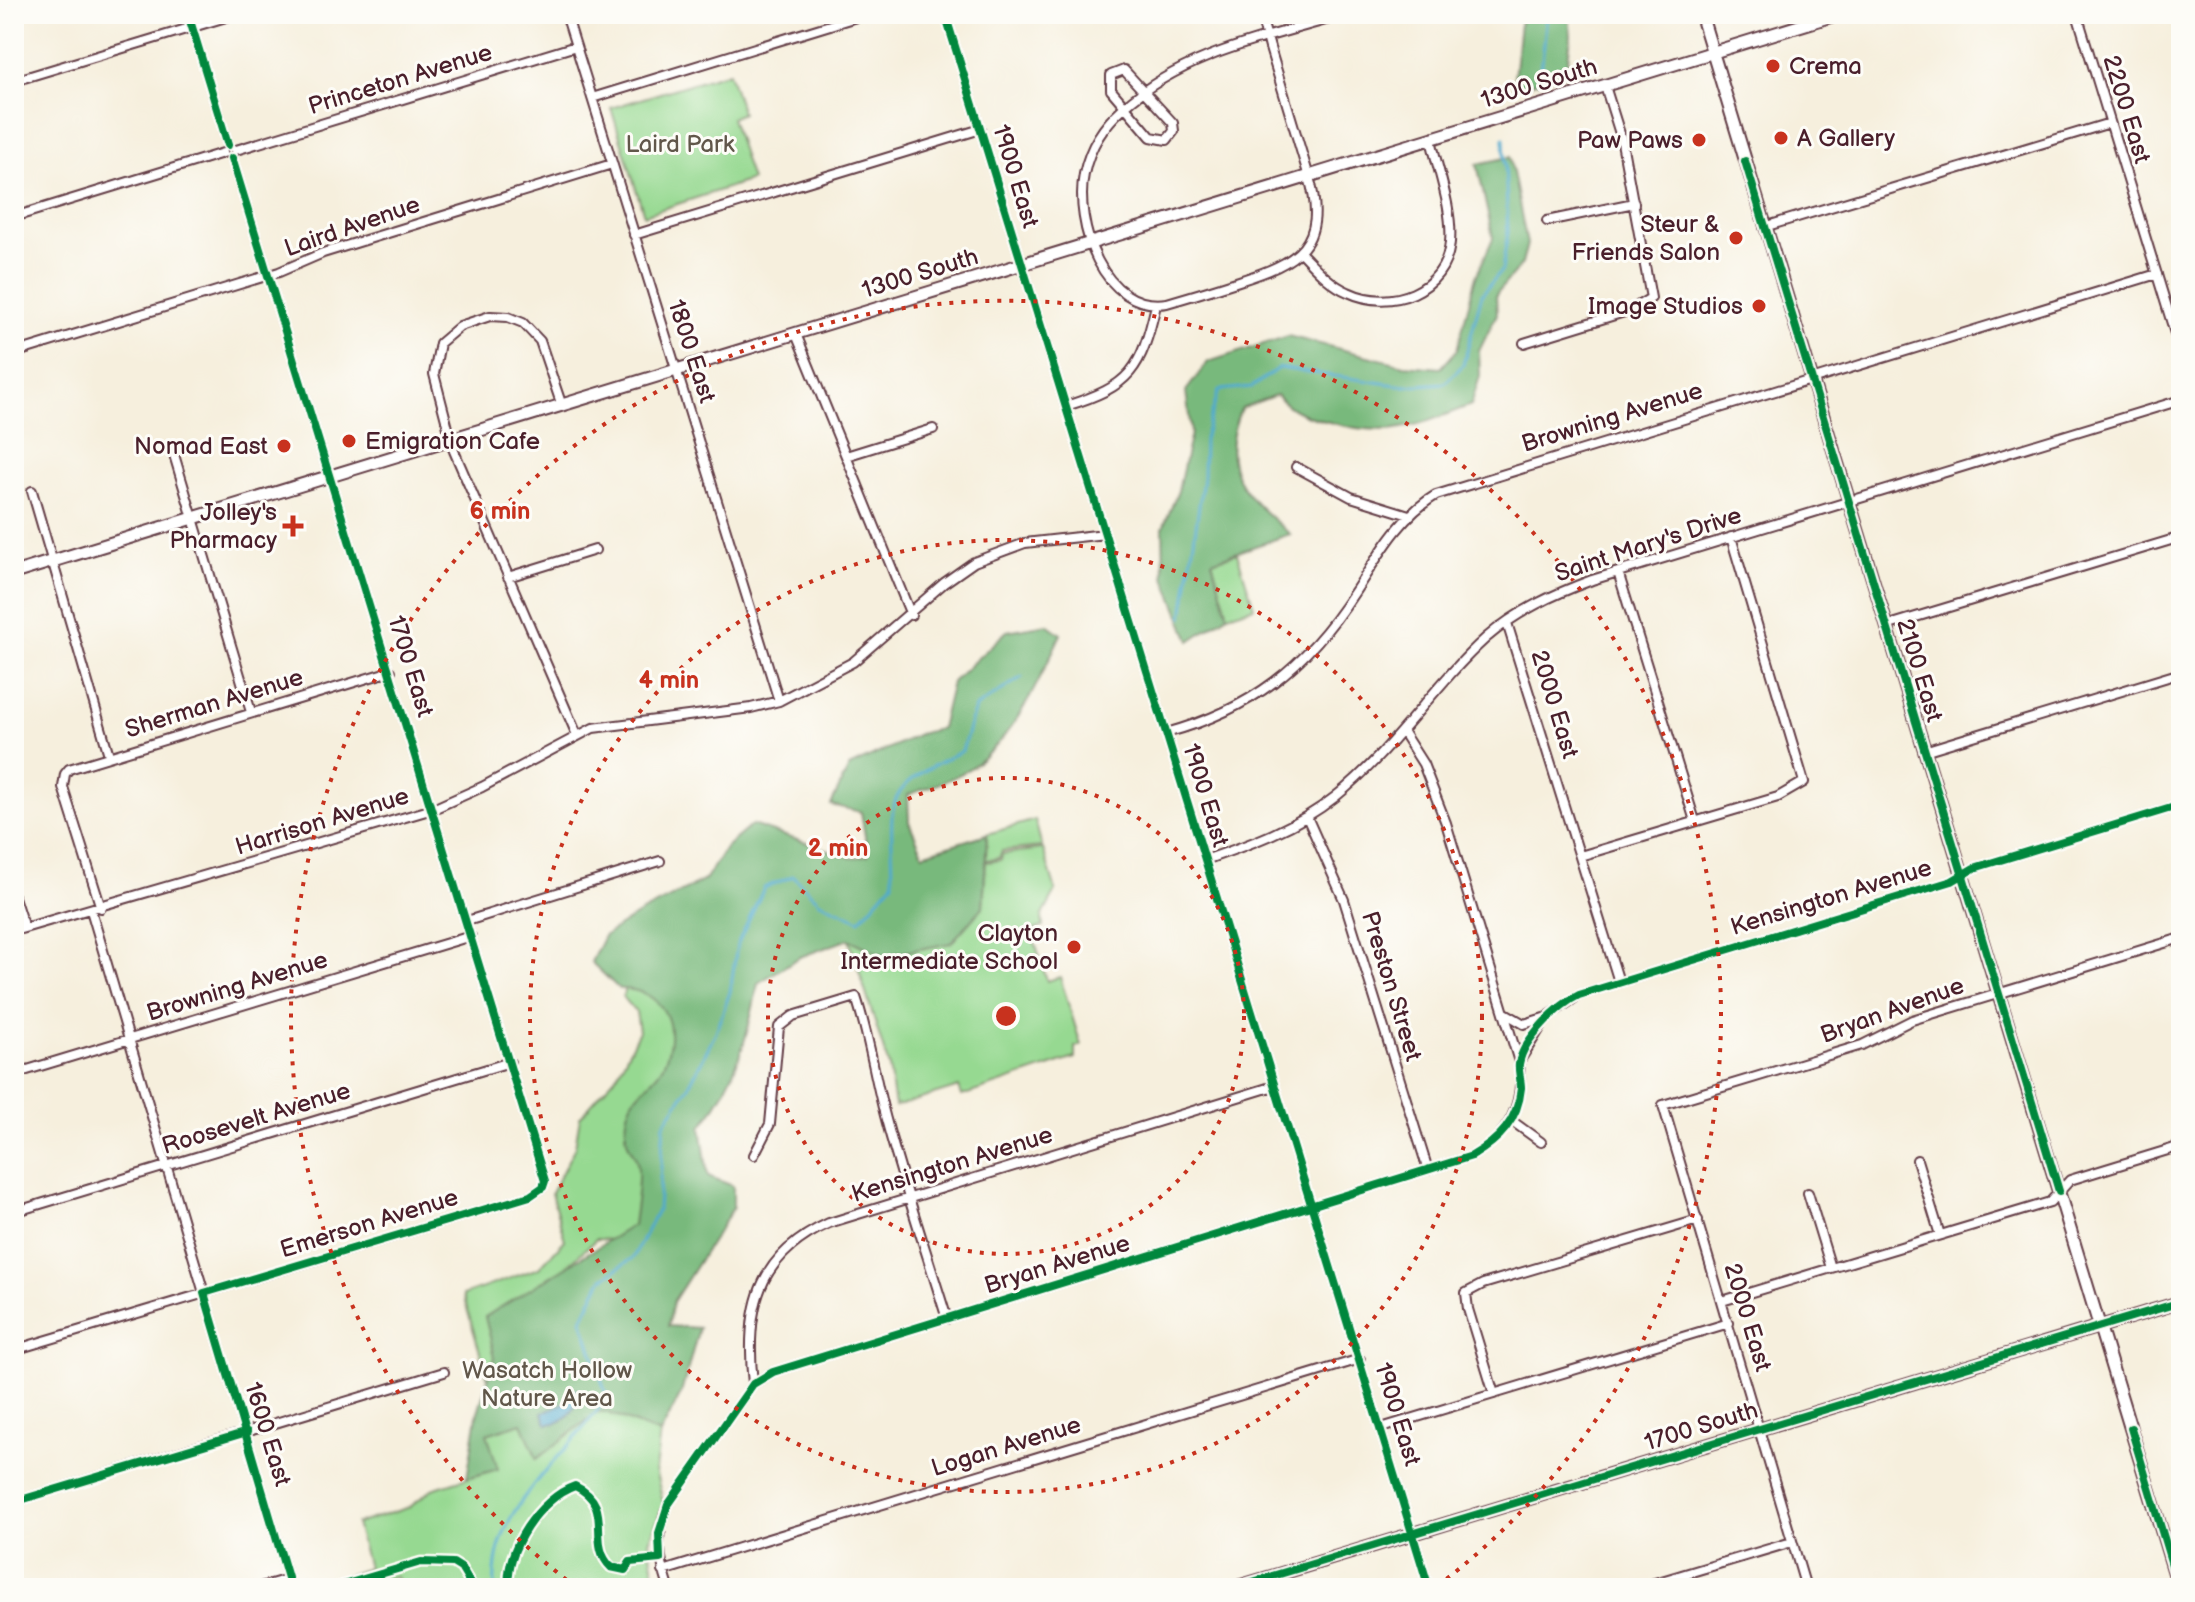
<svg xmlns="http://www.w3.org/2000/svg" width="2195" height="1602" viewBox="0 0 2195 1602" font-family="'Balsamiq Sans',sans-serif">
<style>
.green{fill:#96d991;stroke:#707c5e;stroke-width:2}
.forest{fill:#78b97b;stroke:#616c53;stroke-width:2}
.water{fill:#50aace;stroke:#4d647c;stroke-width:2}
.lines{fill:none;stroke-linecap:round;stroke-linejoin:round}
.stream{stroke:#50aace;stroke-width:3}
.street-casing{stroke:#643e46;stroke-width:12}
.secondary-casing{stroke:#643e46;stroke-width:15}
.street{stroke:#fff;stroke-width:8}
.secondary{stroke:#fff;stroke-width:11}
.cycleway-casing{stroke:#fdfcf7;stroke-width:13}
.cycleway{stroke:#00873e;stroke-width:8}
.ring{fill:none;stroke:#c8321e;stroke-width:4;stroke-dasharray:4 8}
.poi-dot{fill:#c8321e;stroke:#fdfcf7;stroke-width:3}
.labels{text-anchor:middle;stroke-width:6;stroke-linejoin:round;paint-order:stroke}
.poi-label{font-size:24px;fill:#4a1f2b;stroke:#fdfcf7;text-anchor:end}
.street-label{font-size:24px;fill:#4a1f2b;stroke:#fdfcf7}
.park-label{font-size:24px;fill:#61574a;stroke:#fdfcf7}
.centre{fill:#c8321e;stroke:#fdfcf7;stroke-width:4}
.ring-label{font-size:24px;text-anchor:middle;font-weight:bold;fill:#c8321e;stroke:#fdfcf7;stroke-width:6;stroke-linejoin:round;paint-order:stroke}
</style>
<rect width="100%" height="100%" fill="#fdfcf7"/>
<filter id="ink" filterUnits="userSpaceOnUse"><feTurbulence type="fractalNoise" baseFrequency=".0125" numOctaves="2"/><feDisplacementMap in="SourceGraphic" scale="16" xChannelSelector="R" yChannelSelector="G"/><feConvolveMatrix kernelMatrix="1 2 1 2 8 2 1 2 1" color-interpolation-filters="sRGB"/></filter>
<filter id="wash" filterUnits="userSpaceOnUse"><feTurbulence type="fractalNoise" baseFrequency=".006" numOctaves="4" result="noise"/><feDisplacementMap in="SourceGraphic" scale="32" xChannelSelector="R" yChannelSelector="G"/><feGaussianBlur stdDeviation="1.8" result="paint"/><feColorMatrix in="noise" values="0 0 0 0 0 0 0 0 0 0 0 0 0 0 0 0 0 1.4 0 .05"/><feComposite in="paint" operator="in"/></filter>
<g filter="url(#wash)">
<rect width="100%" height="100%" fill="#f6efdd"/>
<path class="green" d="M729,72L742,113L731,118L751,180L644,215L611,108Z
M1237,553L1254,607L1228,615L1212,561Z
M1035,820L1042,847L1002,851L999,858L986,860L987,834Z
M1043,849L1056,891L1042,917L1043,927L1034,930L1033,936L1047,981L1060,977L1081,1045L1075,1047V1058L962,1096L959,1087L895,1107L889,1067L849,939L884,956L983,907L986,862L1001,860L1002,854Z
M697,941L640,1167L635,1226L615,1240L596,1239L564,1269L536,1458L598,1412H606L660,1434L655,1470L664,1505L649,1541L655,1578L621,1588H400L396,1576L357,1588H310L368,1568L356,1524L410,1507L432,1489L467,1478L490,1386L463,1295L539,1268L565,1240L551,1193L575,1147L580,1117L617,1075L639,1031L636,1012L623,997L625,985Z"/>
<path class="forest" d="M1521,14H1569L1571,36L1566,74L1513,88Z
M1510,157L1527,244L1522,264L1496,294L1497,314L1479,351L1480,376L1471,405C1411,428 1389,439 1325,421C1303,415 1291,411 1276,395L1241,408C1215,471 1245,495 1290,534L1212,561L1228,615L1190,641L1164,575L1163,528L1178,491L1191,433L1186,391L1208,362L1288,336L1404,365L1441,368L1457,350L1475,279L1493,238L1477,164Z
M1047,624L1061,634C1039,682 1010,748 960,774C944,783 925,788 908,795L909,822L923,854L987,834L983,907L951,943L884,956L849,939L800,957L758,983C748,1037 735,1084 701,1127L708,1176L733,1186V1208L673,1302L668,1326L699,1328L681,1394L660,1434L606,1412H598L537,1459L522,1423L487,1434L498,1469L467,1478L477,1415L495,1357L485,1317L633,1225C635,1207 639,1188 638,1170C638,1149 622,1152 627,1119C631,1089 652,1087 663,1065C682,1025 662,988 619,989L591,962L604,936L640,913L705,880L726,847L752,825L852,858L868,855L861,812L831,805L849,767L919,734L941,728L952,682L1007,631Z"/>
<path class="water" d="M575,1389L581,1392C574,1409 568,1424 547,1424L543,1413L566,1402Z"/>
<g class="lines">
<path class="stream" d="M1540,81L1547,14
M1183,617L1203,478L1204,439L1219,390L1252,387L1278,368L1404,386L1445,383L1463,365L1482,294L1502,270L1508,232L1504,138
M495,1588C490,1503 565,1462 607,1397L582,1319L602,1279L633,1258L658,1209L664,1124L689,1086L716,1032L730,992L737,945L764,888L793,876L820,902L860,920L893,882C892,797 878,792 962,751L975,708L1022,677"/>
</g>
</g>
<g filter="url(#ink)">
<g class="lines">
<g class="street-casing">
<path id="street" d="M188,14L228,145
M566,14L779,701
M945,14L1429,1588
M1260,14C1263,25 1267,36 1270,48L1309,177C1329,245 1297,263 1239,281C1215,289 1191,296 1167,303C1103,313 1074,223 1084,174C1090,146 1103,126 1124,107C1185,52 1270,37 1347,14
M2077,14L2181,353
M1124,70L1173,123L1174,131L1167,140L1151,137L1111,90V75Z
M14,81L236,14
M592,98L866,14
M236,150L576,46
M14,217L223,153
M1547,221L1634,203
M1764,227L2110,123
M634,235L981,129
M1301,253C1315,267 1329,284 1348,292C1390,312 1446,292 1450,242C1453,210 1438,171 1431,139
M796,334L911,615
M1524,343L1631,310L1651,298L1621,137L1605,86
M14,353L279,272L323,253L612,164
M562,406L540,341L523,323L508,317L490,316L460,326L440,343L434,374L454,451L577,735
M1066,406C1131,386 1141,370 1156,305
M172,448L251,712
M846,456L933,429
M1296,467L1351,497L1409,515
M32,491L109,755
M1618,572L1695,821
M508,577L595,550
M1507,623L1619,982
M1886,626L2181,537
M1166,733C1251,710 1306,667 1354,593C1378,557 1398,518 1436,495L2157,274
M1924,751L2181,673
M1307,817L1344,900L1428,1170
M1580,856L1778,797L1804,782L1731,537
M1205,860C1251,844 1296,828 1335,797C1393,751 1432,687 1486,638C1517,611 1554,594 1592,580L2181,400
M14,897L24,928
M101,908L63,787L65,774L69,769L391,671
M91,910L291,1588
M467,921L660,861
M14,931L433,809L482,787L593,728L751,708L779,701L853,662L944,583L974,562L1025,543L1105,534
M1505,1013L1524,1024L1547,1017
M1519,1062L1547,1017L1579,995L1952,881L1974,868L2181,805
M14,1074L471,936
M1512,1121L1541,1142
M754,1155L770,1124L779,1027L793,1016L856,997C870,1039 875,1081 887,1123C905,1189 927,1254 947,1319
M1917,1160L1940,1235
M1808,1193L1831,1268
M14,1212L510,1062
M1722,1301L2050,1202L2070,1180L2181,1146
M14,1350L530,1196L543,1187L545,1181L232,158
M753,1384C745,1310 756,1256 829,1223L1274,1086
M1494,1394L1468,1309L1466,1293L1483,1284L1698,1220
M1381,1428L1729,1323
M14,1502L444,1372
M663,1571L1360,1359
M1277,1575L1281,1588
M257,1588L288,1579
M669,1588C659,1558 655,1535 668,1505L753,1384L773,1372L1472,1156C1509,1135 1525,1105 1519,1062L1446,823L1423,764L1402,731
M1638,1588L1792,1542
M1806,1588L1663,1105L1862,1045L1912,1020L2181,938
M2159,1588L2177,1582"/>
</g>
<g class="secondary-casing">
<path id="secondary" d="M1701,14L2179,1588
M14,573L1838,14
M1233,1588L2181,1302"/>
</g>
<use href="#street" class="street"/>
<use href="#secondary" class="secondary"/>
<g class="cycleway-casing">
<path id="cycleway" d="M188,14L228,145
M945,14L1429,1588
M232,158L545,1181L543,1187L530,1196L204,1293L291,1588
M1745,161L2059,1191
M2131,1428L2179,1588
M14,1502L247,1432
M333,1588L421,1562L453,1563L461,1568L473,1588
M509,1588C504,1550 540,1498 575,1486C617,1506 585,1542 611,1567L625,1570L630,1562L660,1559L659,1533L668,1505L753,1384L773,1372L1472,1156C1499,1140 1518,1121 1521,1088C1521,1080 1518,1071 1519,1064C1523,1039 1558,1005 1579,995L1952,881L1974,868L2181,805
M1233,1588L2181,1302"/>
</g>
<use href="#cycleway" class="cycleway"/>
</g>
</g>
<g class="ring">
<circle cx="1006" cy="1016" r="238"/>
<circle cx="1006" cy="1016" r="476"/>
<path d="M576 1587A715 715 0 1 1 1436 1587"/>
</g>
<g class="poi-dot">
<circle cx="1773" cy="66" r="8"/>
<circle cx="1781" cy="138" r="8"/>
<circle cx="1699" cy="140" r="8"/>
<circle cx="1736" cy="238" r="8"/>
<circle cx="1759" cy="306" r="8"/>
<circle cx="349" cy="441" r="8"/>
<circle cx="284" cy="446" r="8"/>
<path d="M289 514h8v8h8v8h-8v8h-8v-8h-8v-8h8z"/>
<circle cx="1074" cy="947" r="8"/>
</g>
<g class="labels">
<g class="poi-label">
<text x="1789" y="74" text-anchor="start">Crema</text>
<text x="1797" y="146" text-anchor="start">A Gallery</text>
<text x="1683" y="148">Paw Paws</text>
<text x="1720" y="232">Steur &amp;<tspan x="1720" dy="28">Friends Salon</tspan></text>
<text x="1743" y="314">Image Studios</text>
<text x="365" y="449" text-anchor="start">Emigration Cafe</text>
<text x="268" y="454">Nomad East</text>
<text x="277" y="520">Jolley's<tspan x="277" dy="28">Pharmacy</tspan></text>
<text x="1058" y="941">Clayton<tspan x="1058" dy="28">Intermediate School</tspan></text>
</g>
<g class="street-label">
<text transform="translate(400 79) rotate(-17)" y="8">Princeton Avenue</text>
<text transform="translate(1539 83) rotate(-17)" y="8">1300 South</text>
<text transform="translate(2127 109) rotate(73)" y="8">2200 East</text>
<text transform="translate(1016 176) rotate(73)" y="8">1900 East</text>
<text transform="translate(352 226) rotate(-19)" y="8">Laird Avenue</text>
<text transform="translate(920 273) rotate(-17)" y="8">1300 South</text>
<text transform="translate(692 351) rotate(72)" y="8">1800 East</text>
<text transform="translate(1612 417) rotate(-17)" y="8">Browning Avenue</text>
<text transform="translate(1648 544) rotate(-18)" y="8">Saint Mary's Drive</text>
<text transform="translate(411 666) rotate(73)" y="8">1700 East</text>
<text transform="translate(1920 670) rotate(73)" y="8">2100 East</text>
<text transform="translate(214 703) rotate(-17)" y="8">Sherman Avenue</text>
<text transform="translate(1555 704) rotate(73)" y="8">2000 East</text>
<text transform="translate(1206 795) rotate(73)" y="8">1900 East</text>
<text transform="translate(322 821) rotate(-17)" y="8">Harrison Avenue</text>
<text transform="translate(1831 897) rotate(-17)" y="8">Kensington Avenue</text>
<text transform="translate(237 986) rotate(-17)" y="8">Browning Avenue</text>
<text transform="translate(1392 986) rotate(73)" y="8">Preston Street</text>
<text transform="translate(1892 1010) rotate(-20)" y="8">Bryan Avenue</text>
<text transform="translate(256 1118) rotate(-17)" y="8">Roosevelt Avenue</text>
<text transform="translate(952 1164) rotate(-17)" y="8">Kensington Avenue</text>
<text transform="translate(369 1223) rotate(-17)" y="8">Emerson Avenue</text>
<text transform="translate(1057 1264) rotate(-17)" y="8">Bryan Avenue</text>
<text transform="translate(1748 1317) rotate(73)" y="8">2000 East</text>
<text transform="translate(1398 1414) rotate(73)" y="8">1900 East</text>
<text transform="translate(1701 1426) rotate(-17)" y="8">1700 South</text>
<text transform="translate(268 1434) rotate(73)" y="8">1600 East</text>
<text transform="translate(1006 1446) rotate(-17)" y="8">Logan Avenue</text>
</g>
<g class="park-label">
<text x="680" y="152">Laird Park</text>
<text x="547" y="1378">Wasatch Hollow<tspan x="547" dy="28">Nature Area</tspan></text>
</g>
</g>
<circle cx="1006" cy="1016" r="12" class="centre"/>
<g class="ring-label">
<text x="500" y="519">6 min</text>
<text x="669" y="688">4 min</text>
<text x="838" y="856">2 min</text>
</g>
<rect width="2195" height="1602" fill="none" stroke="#fdfcf7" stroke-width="48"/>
</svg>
